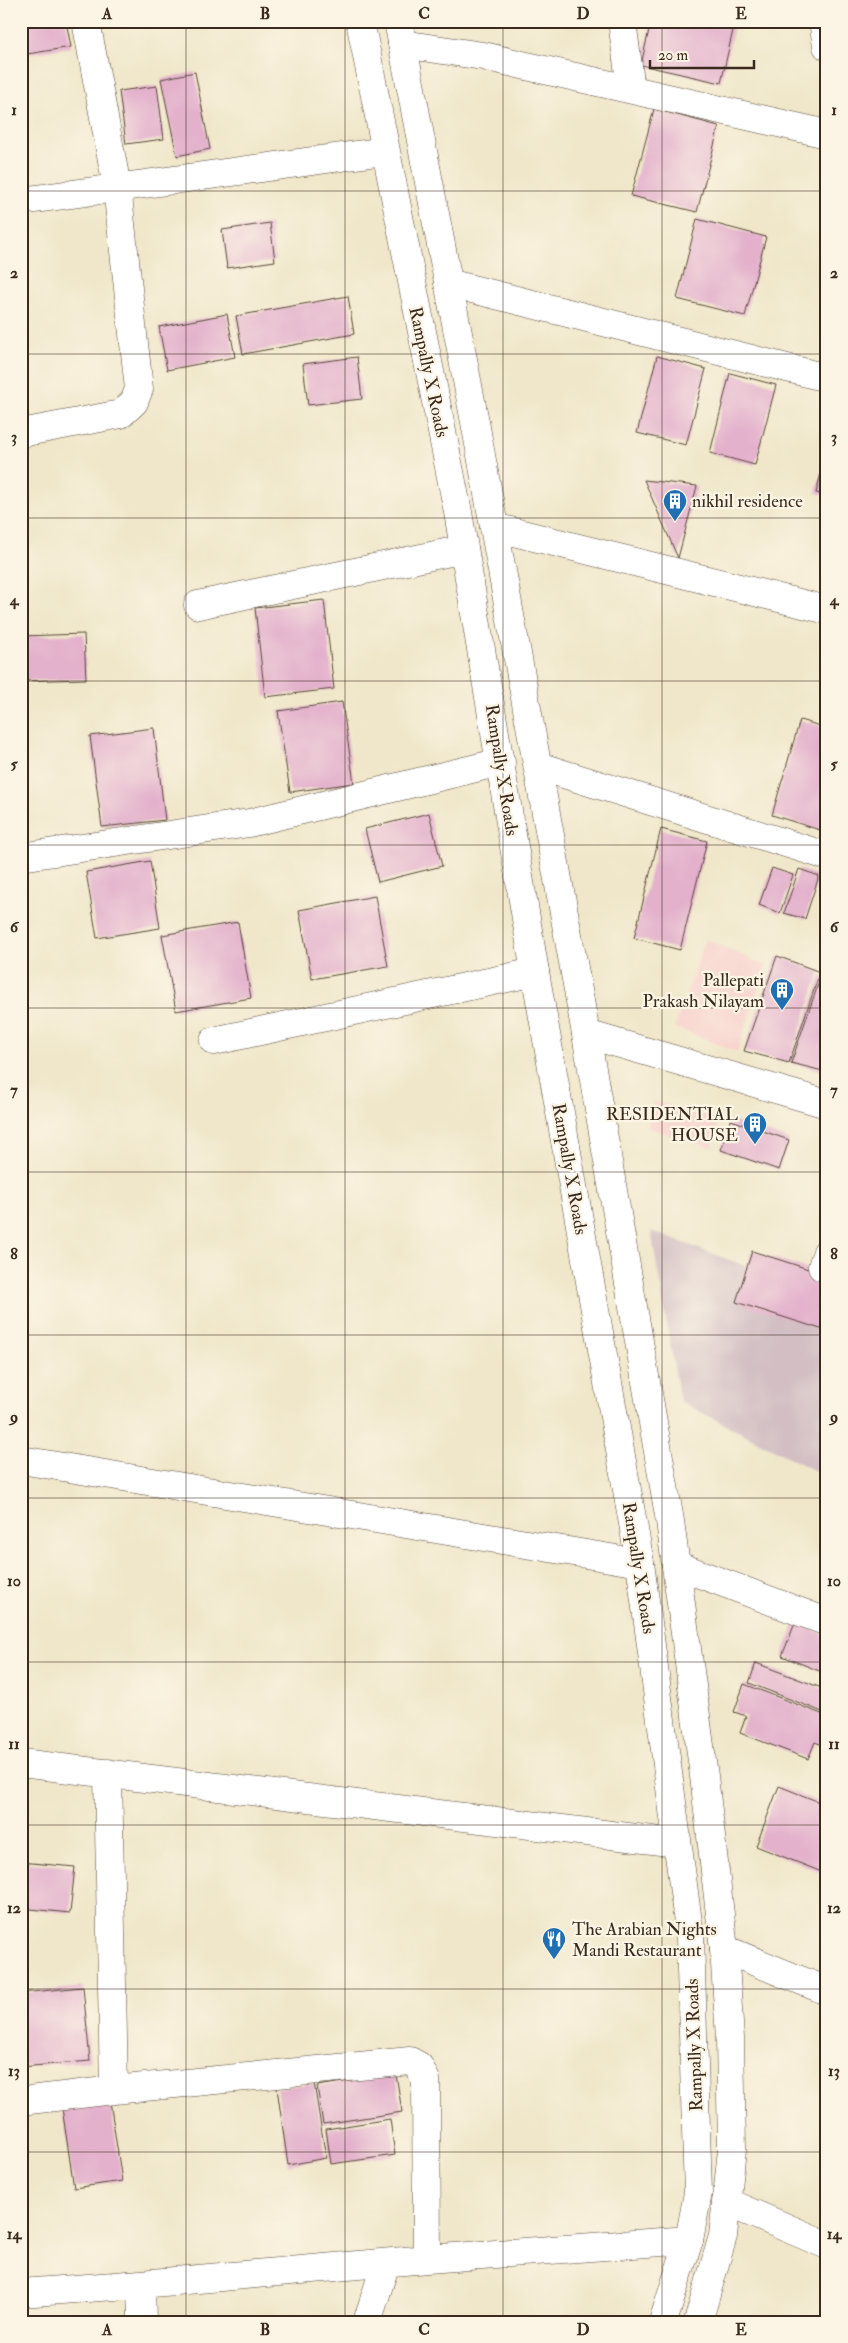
<svg xmlns="http://www.w3.org/2000/svg" width="848" height="2343" viewBox="0 0 848 2343" font-family="'IM FELL Double Pica',serif">
<style>
.built{fill:#f7d0cc}
.industrial{fill:#d2bec3}
.building{fill:#e3b1cc}
.lines{fill:none;stroke-linecap:round;stroke-linejoin:round}
.street-casing{stroke:#564638;stroke-width:29}
.secondary-casing{stroke:#564638;stroke-width:29}
.street{stroke:#fff;stroke-width:28}
.secondary{stroke:#fff;stroke-width:28}
.grid{fill:none;stroke:#3b2a1e;stroke-width:1;stroke-opacity:0.55}
.labels{text-anchor:middle;stroke-width:4.5;stroke-linejoin:round;paint-order:stroke}
.street-label{font-size:18px;fill:#3b2a1e;stroke:#fcf5e5}
.poi-label{font-size:18px;fill:#3b2a1e;stroke:#fcf5e5;text-anchor:start}
.neatline{fill:none;stroke:#3b2a1e;stroke-width:2}
.grid-label{font-size:16px;text-anchor:middle;font-weight:bold;fill:#3b2a1e}
</style>
<rect width="100%" height="100%" fill="#fcf5e5"/>
<filter id="ink" filterUnits="userSpaceOnUse"><feTurbulence type="fractalNoise" baseFrequency=".02" numOctaves="2"/><feDisplacementMap in="SourceGraphic" scale="10" xChannelSelector="R" yChannelSelector="G"/><feConvolveMatrix kernelMatrix="1 2 1 2 8 2 1 2 1" color-interpolation-filters="sRGB"/></filter>
<filter id="wash" filterUnits="userSpaceOnUse"><feTurbulence type="fractalNoise" baseFrequency=".0096" numOctaves="4" result="noise"/><feDisplacementMap in="SourceGraphic" scale="20" xChannelSelector="R" yChannelSelector="G"/><feGaussianBlur stdDeviation="1.12" result="paint"/><feColorMatrix in="noise" values="0 0 0 0 0 0 0 0 0 0 0 0 0 0 0 0 0 1.4 0 .05"/><feComposite in="paint" operator="in"/></filter>
<g filter="url(#wash)">
<rect width="100%" height="100%" fill="#f0e7ca"/>
<path class="built" d="M706,939L766,966L737,1052L675,1027Z
M653,1101L718,1119L713,1148L648,1128Z"/>
<path class="industrial" d="M651,1231L827,1296V1477L680,1401Z"/>
<g id="blocks">
<path class="building" d="M21,21H66L71,47L21,55Z
M651,21H735L721,83L641,65Z
M195,72L210,149L177,156L161,79Z
M157,86L164,139L126,144L119,91Z
M654,109L719,126L697,212L631,196Z
M697,219L766,237L745,316L677,299Z
M270,223L275,261L227,268L222,230Z
M348,296L354,334L243,354L236,316Z
M227,314L235,357L167,370L159,327Z
M657,356L706,369L686,445L637,433Z
M357,357L362,399L308,405L303,364Z
M730,373L776,385L755,465L710,453Z
M826,454H827V495L816,493Z
M644,480L697,486L678,558Z
M324,600L334,689L265,697L255,608Z
M84,634L86,679L21,681V636Z
M342,702L354,783L290,792L278,711Z
M800,720L827,728V807L820,830L772,815Z
M154,728L165,820L102,827L90,736Z
M429,813L442,866L378,882L365,829Z
M661,829L707,841L680,950L634,938Z
M150,861L160,928L97,938L86,872Z
M772,868L793,875L780,913L759,905Z
M799,869L819,876L805,919L784,913Z
M375,896L388,966L312,979L299,910Z
M238,922L251,998L176,1011L162,935Z
M777,956L820,972L789,1063L744,1051Z
M821,976L827,977V1072L791,1063Z
M731,1120L789,1140L779,1170L721,1150Z
M752,1251L827,1275V1331L736,1302Z
M795,1623L827,1635V1674L782,1656Z
M756,1663L827,1690L825,1713L749,1683Z
M744,1684L827,1716V1747L815,1742L808,1759L740,1733L746,1716L734,1712Z
M779,1786L827,1805V1874L756,1846Z
M21,1862L75,1867L70,1913L21,1908Z
M83,1987L90,2061L21,2067V1993Z
M396,2074L402,2112L323,2124L317,2086Z
M314,2083L326,2158L288,2165L277,2088Z
M110,2101L122,2181L74,2188L62,2108Z
M390,2119L395,2155L331,2164L326,2129Z"/>
</g>
</g>
<g filter="url(#ink)">
<use href="#blocks" fill-opacity="0" stroke="#564638" stroke-width="1"/>
<g class="lines">
<g class="street-casing">
<path id="street" d="M622,21L631,89
M823,21L827,46
M402,44L483,56L827,134
M21,201L385,151
M448,283L827,378
M21,433L121,414L134,402L139,389L117,187L86,21
M494,527L827,610
M198,605L464,549
M538,766L827,856
M21,857L249,823L501,762
M586,1034L827,1104
M214,1041L535,972
M822,1267L827,1252
M21,1460L640,1563
M676,1565L827,1622
M21,1763L677,1843
M108,1773L114,2090L410,2061L419,2066L426,2080L427,2259
M724,1949L827,1991
M21,2101L114,2090
M726,2202L827,2245
M141,2284L142,2322
M21,2293L141,2284L427,2259L689,2240
M367,2322L386,2263"/>
</g>
<g class="secondary-casing">
<path id="secondary" d="M360,21L458,512L535,972L640,1563L690,1937L698,2193L689,2240L663,2322
M398,21L475,422L586,1034L670,1521L704,1776L724,1949L730,2038L732,2149L723,2236L698,2322"/>
</g>
<use href="#street" class="street"/>
<use href="#secondary" class="secondary"/>
</g>
</g>
<path class="grid" d="M186,21V2322M345,21V2322M503,21V2322M662,21V2322M21,191H827M21,354H827M21,518H827M21,681H827M21,845H827M21,1008H827M21,1172H827M21,1335H827M21,1498H827M21,1662H827M21,1825H827M21,1989H827M21,2152H827"/>
<defs>
<g id="building-pin" transform="scale(1.25)"><path d="M0 17L-7.5 6A9.5 9.5 0 1 1 7.5 6Z" fill="#1f6fb2" stroke="#fcf5e5"/><path d="M-4-6H4V6H1V3H-1V6H-4ZM-2.5-4.3h1.7v1.8h-1.7ZM.8-4.3h1.7v1.8H.8ZM-2.5-1h1.7V.8h-1.7ZM.8-1h1.7V.8H.8Z" fill="#fff"/></g>
<g id="restaurant-pin" transform="scale(1.25)"><path d="M0 17L-7.5 6A9.5 9.5 0 1 1 7.5 6Z" fill="#1f6fb2" stroke="#fcf5e5"/><path d="M-5-6h1v4h1v-4h1v4h1v-4h1v5L-1.5 .5V6h-2V.5L-5-1ZM5-6V6H3V1.5H1.5Q1.5-4 5-6Z" fill="#fff"/></g>
</defs>
<g fill-rule="evenodd">
<use href="#building-pin" x="675" y="501"/>
<use href="#building-pin" x="782" y="990"/>
<use href="#building-pin" x="755" y="1124"/>
<use href="#restaurant-pin" x="554" y="1939"/>
</g>
<g class="labels">
<g class="street-label">
<text transform="translate(429 372) rotate(78)" y="6">Rampally X Roads</text>
<text transform="translate(502 770) rotate(81)" y="6">Rampally X Roads</text>
<text transform="translate(570 1169) rotate(80)" y="6">Rampally X Roads</text>
<text transform="translate(639 1568) rotate(81)" y="6">Rampally X Roads</text>
<text transform="translate(694 2045) rotate(-92)" y="6">Rampally X Roads</text>
</g>
<g class="poi-label">
<text x="692" y="507">nikhil residence</text>
<text x="764" y="986" text-anchor="end">Pallepati<tspan x="764" dy="21">Prakash Nilayam</tspan></text>
<text x="738" y="1120" text-anchor="end">RESIDENTIAL<tspan x="738" dy="21">HOUSE</tspan></text>
<text x="572" y="1935">The Arabian Nights<tspan x="572" dy="21">Mandi Restaurant</tspan></text>
</g>
</g>
<rect width="848" height="2343" fill="none" stroke="#fcf5e5" stroke-width="55"/>
<path d="M650 60v8h104v-8" fill="none" stroke="#3b2a1e" stroke-width="2.5"/>
<text x="658" y="60" font-size="15" fill="#3b2a1e" stroke="#fcf5e5" stroke-width="4" paint-order="stroke">20 m</text>
<rect x="28" y="28" width="792" height="2288" class="neatline"/>
<g class="grid-label">
<text x="107" y="19">A</text>
<text x="265" y="19">B</text>
<text x="424" y="19">C</text>
<text x="583" y="19">D</text>
<text x="741" y="19">E</text>
<text x="14" y="115">1</text>
<text x="834" y="115">1</text>
<text x="14" y="278">2</text>
<text x="834" y="278">2</text>
<text x="14" y="442">3</text>
<text x="834" y="442">3</text>
<text x="14" y="605">4</text>
<text x="834" y="605">4</text>
<text x="14" y="769">5</text>
<text x="834" y="769">5</text>
<text x="14" y="932">6</text>
<text x="834" y="932">6</text>
<text x="14" y="1095">7</text>
<text x="834" y="1095">7</text>
<text x="14" y="1259">8</text>
<text x="834" y="1259">8</text>
<text x="14" y="1422">9</text>
<text x="834" y="1422">9</text>
<text x="14" y="1586">10</text>
<text x="834" y="1586">10</text>
<text x="14" y="1749">11</text>
<text x="834" y="1749">11</text>
<text x="14" y="1913">12</text>
<text x="834" y="1913">12</text>
<text x="14" y="2076">13</text>
<text x="834" y="2076">13</text>
<text x="14" y="2239">14</text>
<text x="834" y="2239">14</text>
<text x="107" y="2335">A</text>
<text x="265" y="2335">B</text>
<text x="424" y="2335">C</text>
<text x="583" y="2335">D</text>
<text x="741" y="2335">E</text>
</g>
</svg>
